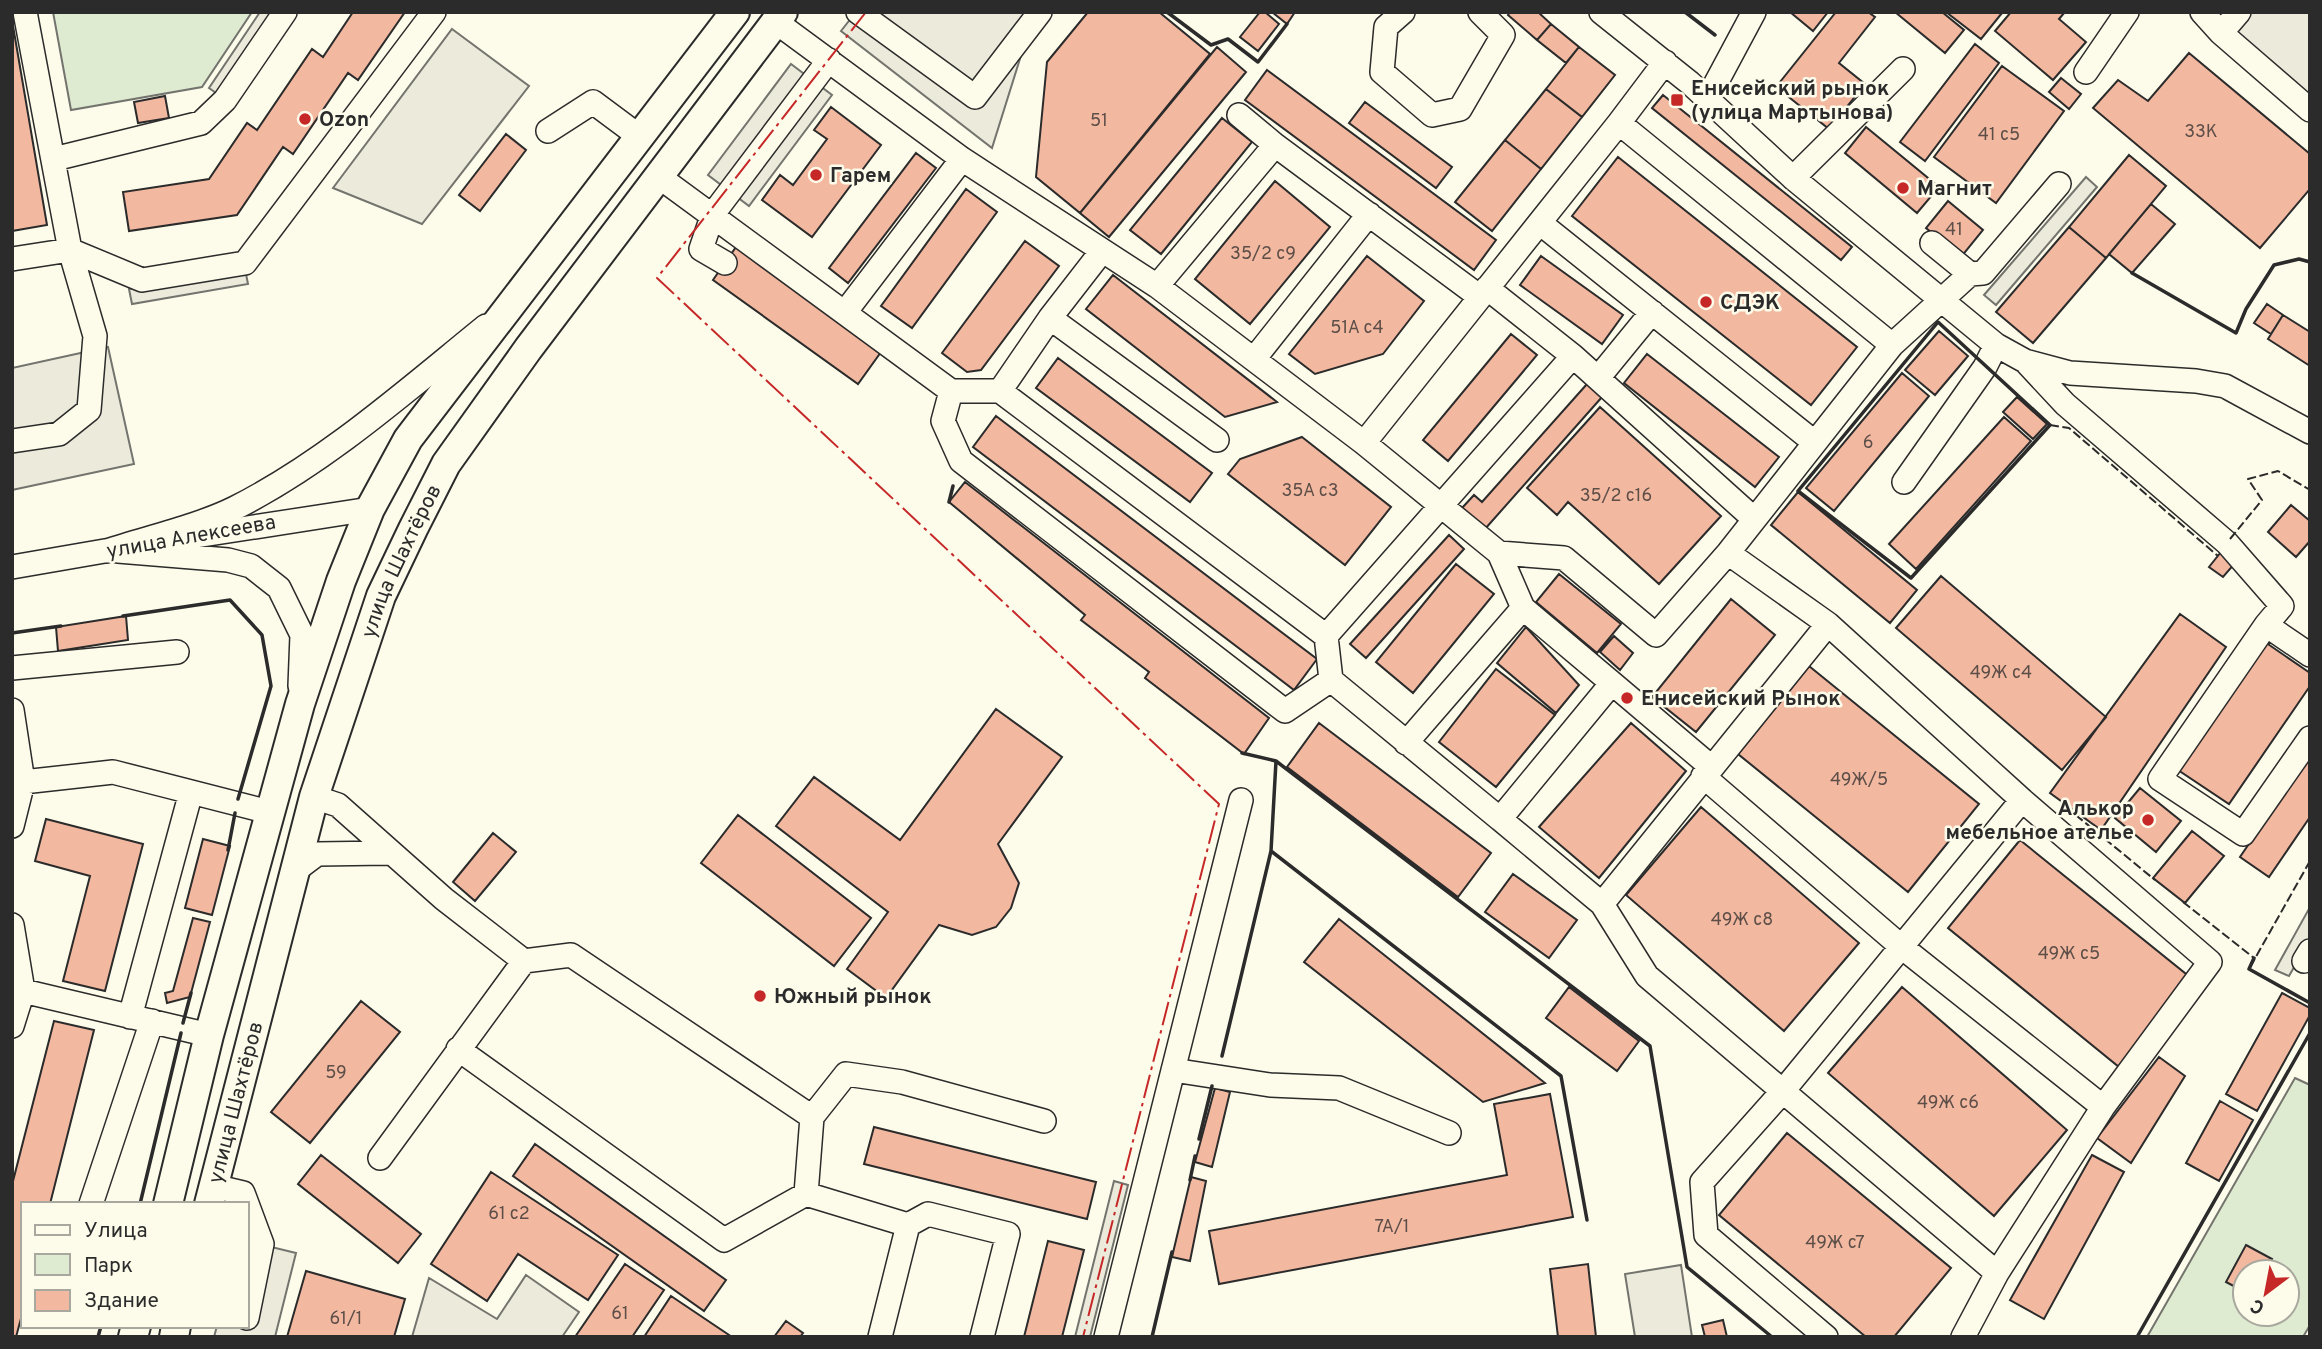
<svg xmlns="http://www.w3.org/2000/svg" width="2322" height="1349" viewBox="0 0 2322 1349" font-family="Overpass,sans-serif">
<style>
.green{fill:#deebd1;stroke:#74746e;stroke-width:2;fill-rule:evenodd}
.parking{fill:#eceadb;stroke:#74746e;stroke-width:2}
.building{fill:#f2b8a0;stroke:#2b2b2b;stroke-width:2}
.lines{fill:none;stroke-linecap:round;stroke-linejoin:round}
.minor-casing{stroke:#2b2b2b;stroke-width:26}
.major-casing{stroke:#2b2b2b;stroke-width:32}
.minor{stroke:#fdfbea;stroke-width:23}
.major{stroke:#fdfbea;stroke-width:28}
.fence{stroke:#2b2b2b;stroke-width:2;stroke-dasharray:9 3.5;stroke-linecap:butt}
.wall{stroke:#2b2b2b;stroke-width:3.5}
.power{stroke:#c62828;stroke-width:2;stroke-dasharray:24 5 3.5 5;stroke-linecap:butt}
.poi-dot{fill:#c62828;stroke:#fdfbea;stroke-width:2.5}
.labels{text-anchor:middle;stroke-width:5;stroke-linejoin:round;paint-order:stroke}
.number-label{font-size:18px;fill:#5d4e48}
.poi-label{font-size:21px;font-weight:bold;fill:#2b2b2b;stroke:#fdfbea;text-anchor:start}
.street-label{font-size:21px;fill:#2b2b2b;stroke:#fdfbea}
</style>
<rect width="100%" height="100%" fill="#fdfbea"/>
<path class="green" d="M53,12H252L202,87L71,110Z
M2295,1078L2310,1085V1325L2303,1337H2147ZM2245,1272H2287V1314H2245Z"/>
<path class="parking" d="M260,12H278L222,97L209,88Z
M856,12H1051L1024,46L992,148L841,31Z
M2249,12H2310V101L2230,34Z
M452,29L529,86L422,224L333,188Z
M791,64L832,95L749,206L708,175Z
M2086,177L2097,187L1996,305L1984,295Z
M245,269L248,284L132,304L129,289Z
M108,347L134,464L12,490V368Z
M2310,907V939L2289,976L2275,970Z
M1114,1181L1128,1185L1090,1337H1075Z
M247,1241L296,1253L275,1337H214L217,1326H247Z
M1681,1265L1692,1337H1635L1625,1274Z
M526,1275L579,1312L562,1337H412L429,1278L497,1319Z"/>
<path class="building" d="M353,12H405L358,80L348,73L293,154L283,147L237,215L129,231L123,192L209,179L247,123L257,130L312,49L323,57Z
M1088,12H1159L1210,54L1080,213L1036,177L1047,62Z
M1260,12H1265L1279,24L1258,51L1240,37Z
M1272,12H1295L1287,24Z
M1510,12H1538L1551,24L1537,40L1508,15Z
M1790,12H1828L1813,31Z
M1836,12H1868L1875,17L1839,63L1865,84L1829,129L1776,87Z
M1895,12H1942L1964,30L1945,53Z
M1946,12H2001L2002,13L1981,39Z
M2011,12H2065L2059,19L2086,42L2053,80L1995,31Z
M12,20L47,225L12,231Z
M1551,24L1579,47L1566,63L1537,40Z
M1975,44L1999,63L1925,161L1900,142Z
M1217,47L1246,72L1109,237L1080,213Z
M1579,47L1615,75L1582,117L1546,89Z
M2189,53L2310,154V189L2260,248L2093,108L2118,80L2148,101Z
M2002,66L2064,111L1996,203L1934,157Z
M1267,70L1496,240L1474,270L1245,100Z
M2061,78L2081,94L2069,109L2049,92Z
M1546,89L1582,117L1541,169L1505,140Z
M1663,95L1852,247L1841,260L1652,108Z
M165,96L169,118L138,123L134,102Z
M1365,102L1452,167L1436,188L1349,123Z
M831,107L881,145L812,237L762,200L780,175L793,185L827,139L814,130Z
M1222,118L1252,142L1161,254L1130,230Z
M1866,127L1939,187L1917,213L1845,153Z
M506,134L526,150L480,211L459,195Z
M1505,140L1541,169L1492,231L1455,202Z
M916,153L936,168L848,283L829,268Z
M2129,155L2166,186L2106,258L2069,227Z
M1618,157L1857,347L1811,405L1572,216Z
M1275,181L1330,227L1250,324L1195,279Z
M966,189L997,212L912,328L881,306Z
M1948,201L1983,230L1961,257L1926,228Z
M2151,204L2175,224L2132,273L2109,254Z
M2069,227L2106,258L2033,343L1996,312Z
M1025,241L1059,266L981,370L967,372L942,353Z
M736,247L881,352L858,384L713,280Z
M1367,256L1424,301L1383,354L1315,374L1289,354Z
M1541,256L1623,315L1602,344L1520,285Z
M1113,275L1277,402L1225,417L1086,309Z
M2267,304L2283,315L2271,334L2254,323Z
M2283,315L2310,332V366L2268,339Z
M1939,331L1968,356L1935,395L1905,370Z
M1511,334L1537,355L1448,461L1423,440Z
M1647,354L1779,457L1755,487L1624,383Z
M1058,358L1212,473L1190,502L1036,388Z
M1902,373L1929,396L1834,511L1806,488Z
M1587,384L1602,397L1485,529L1462,508L1474,495L1482,502Z
M2017,397L2047,424L2033,439L2003,412Z
M1600,407L1721,516L1659,584L1568,502L1557,515L1527,488Z
M996,416L1317,659L1294,690L973,447Z
M2004,417L2031,441L1916,569L1889,544Z
M1302,437L1391,507L1345,565L1228,474L1240,459Z
M965,482L1269,718L1244,754L1145,678L1149,672L1081,620L1085,615L949,502Z
M1798,492L1917,590L1890,623L1771,525Z
M2291,505L2310,521V541L2296,557L2268,532Z
M1449,535L1464,549L1366,658L1350,644Z
M2221,552L2236,562L2223,577L2209,567Z
M1456,564L1494,594L1413,693L1376,662Z
M1559,574L1621,624L1597,653L1536,602Z
M1941,576L2106,717L2062,770L1896,628Z
M1731,599L1775,635L1696,732L1652,697Z
M2180,614L2226,647L2101,830L2050,793Z
M126,616L128,640L58,651L56,627Z
M1526,627L1579,685L1556,713L1497,663Z
M1614,636L1633,653L1620,670L1600,652Z
M2265,642L2310,673V686L2229,804L2178,770Z
M1809,666L1979,804L1908,892L1738,754Z
M1496,669L1555,715L1496,787L1439,742Z
M996,709L1062,757L998,844L1019,883L1011,908L996,927L972,935L939,925L886,998L847,969L888,912L776,826L814,777L900,840Z
M1319,723L1491,853L1458,897L1287,767Z
M1631,723L1686,771L1599,878L1539,827Z
M2310,754V817L2269,877L2240,857Z
M2140,788L2181,821L2156,852L2115,818Z
M1701,807L1859,943L1784,1031L1626,895Z
M738,815L871,918L834,966L701,863Z
M46,819L143,844L105,991L63,981L90,876L35,861Z
M2192,831L2224,856L2185,903L2153,878Z
M493,833L516,852L475,901L453,882Z
M203,839L230,846L212,915L185,908Z
M2020,840L2191,978L2119,1067L1948,928Z
M1513,874L1577,920L1549,958L1485,912Z
M193,918L210,922L190,997L167,1003L165,993L173,991Z
M1339,919L1545,1083L1483,1102L1304,962Z
M1569,987L1639,1041L1617,1071L1546,1018Z
M1902,987L2067,1130L1994,1216L1828,1073Z
M2282,993L2310,1008V1015L2257,1111L2226,1094Z
M361,1001L400,1032L310,1143L271,1112Z
M54,1021L94,1030L50,1204H23V1311L16,1337H12V1185Z
M2159,1057L2185,1076L2131,1163L2097,1138Z
M1215,1088L1230,1092L1212,1167L1195,1162Z
M1550,1094L1573,1217L1219,1284L1209,1231L1507,1175L1494,1104Z
M2220,1101L2253,1120L2219,1181L2186,1163Z
M874,1127L1096,1182L1087,1219L864,1164Z
M1787,1133L1951,1268L1894,1337H1866L1719,1215Z
M535,1144L726,1280L704,1311L513,1176Z
M321,1155L421,1234L398,1263L298,1184Z
M2092,1155L2124,1172L2044,1319L2010,1300Z
M491,1172L618,1255L588,1300L518,1254L487,1301L431,1264Z
M1191,1177L1206,1181L1190,1261L1172,1257Z
M1048,1241L1084,1250L1062,1337H1024Z
M2246,1245L2272,1259L2265,1272H2245V1292L2226,1282Z
M625,1264L664,1290L632,1337H575Z
M1588,1264L1596,1337H1558L1550,1269Z
M306,1271L405,1299L394,1337H287Z
M671,1296L732,1337H644Z
M1723,1320L1727,1337H1705L1702,1325Z
M786,1321L803,1333L800,1337H774Z"/>
<g class="lines">
<g class="minor-casing">
<path id="minor" d="M858,12L975,97L1040,12
M1403,12L1386,27L1382,72L1432,115L1460,109L1503,35L1480,12
M1601,12L1690,83L1793,178L1996,345L2025,361L2070,373L2196,381L2225,386L2310,432
M2202,12L2221,33L2310,110
M776,22L962,159L1157,286L1364,443L1499,553L1523,608L1612,683L1500,819L1331,680
M2221,33L2239,12
M2086,72L2127,12
M1708,98L1754,12
M1239,115L1275,145
M1619,123L1665,62
M548,131L593,102L640,137
M54,159L201,123L225,100L285,12
M658,176L951,391H1000L1326,636
M1793,178L1903,69
M1540,223L1814,442
M1932,243L1970,274
M12,259L70,250L142,280L245,263L434,12
M725,263L701,249L713,214L829,60
M1157,286L1275,145L1480,297
M1487,288L1573,356L1753,518
M846,311L962,159
M1050,318L1217,440
M1254,359L1369,214
M2025,361L2065,404L2227,543L2282,606L2266,625L2310,655
M1598,378L1652,312
M951,391L943,421L961,461L1285,711L1331,680L1326,636L1573,356
M1000,391L1050,318L1102,251
M12,441L59,434L89,410L95,336L70,250L25,12
M1364,443L1619,123L1892,345
M1904,482L1985,367L1996,345
M183,538L370,509
M107,551C146,538 199,526 235,508C326,462 407,390 486,326
M118,551L228,560L251,566L279,588L302,635L300,686
M1499,553L1564,558L1656,635L1728,553L1892,345L1970,274L1983,273L2059,184
M1728,553L1828,624L2022,800L1783,1091L1702,1182L1706,1235L1826,1337
M12,567L122,548
M2266,625L2160,779L2243,834L2310,738
M12,668L177,652
M1612,683L1710,766L1703,776L1903,948L2103,1107L1997,1273L1963,1337
M12,710L23,782L12,826
M1406,743L1523,608
M23,782L113,772L269,812
M314,797L338,805L444,899L524,961L571,955L812,1117
M2022,800L2210,962L2103,1107
M1500,819L1602,904L1647,976L1997,1273
M293,872L317,854L388,853
M1602,904L1828,624
M12,925L23,991L12,1026
M2304,961L2310,951
M23,991L209,1035
M130,1017L191,792
M458,1049L724,1240L806,1194L908,1225
M1173,1070L1270,1085L1339,1088L1449,1133
M380,1158L524,961
M213,1186L243,1193L262,1244L247,1318
M806,1194L812,1117L846,1074L902,1082L1044,1121
M91,1204L152,1021
M880,1337L908,1225L928,1214L1008,1234L982,1337
M1106,1337L1241,800"/>
</g>
<g class="major-casing">
<g id="major">
<path d="M168,1204L209,1035L300,704L341,581L370,509L408,439L735,12"/>
<path id="s1" d="M209,1204L314,797L381,596L413,529L446,464L528,349L783,12"/>
<path d="M133,1337L136,1326"/>
<path d="M174,1337L176,1326"/>
</g>
</g>
<use href="#minor" class="minor"/>
<use href="#major" class="major"/>
<path class="fence" d="M2050,425L2069,428L2218,556
M2230,539L2262,500L2248,479L2278,471L2310,490
M2066,807L2155,880
M2310,861L2249,969L2310,1003
M2183,902L2254,958"/>
<path class="wall" d="M1167,12L1211,45L1228,39L1258,62L1287,24
M1685,12L1715,35
M2132,273L2236,333L2246,309L2274,265L2299,259L2310,262
M1938,322L2050,425L1911,578L1798,491Z
M949,502L953,486
M123,616L230,600L262,635L271,686L238,799
M12,633L61,626
M1242,753L1276,761L1650,1046L1687,1267L1772,1337
M228,850L235,813
M1271,851L1561,1076L1587,1220
M2254,958L2249,969L2310,1003
M183,1023L191,993
M1222,1056L1271,851L1276,761
M1199,1139L1212,1086
M1190,1180L1195,1156
M140,1204L181,1033
M98,1337L101,1326
M1152,1337L1172,1252
M2137,1337L2310,1033"/>
<path class="power" d="M866,12L657,278L1219,804L1083,1337"/>
</g>
<g class="poi-dot">
<rect x="1670" y="93" width="14" height="14" rx="3.5"/>
<circle cx="305" cy="119" r="7"/>
<circle cx="816" cy="175" r="7"/>
<circle cx="1903" cy="188" r="7"/>
<circle cx="1706" cy="302" r="7"/>
<circle cx="1627" cy="698" r="7"/>
<circle cx="2148" cy="820" r="7"/>
<circle cx="760" cy="996" r="7"/>
</g>
<g class="labels">
<g class="number-label">
<text x="1099" y="126">51</text>
<text x="2201" y="137">33К</text>
<text x="1999" y="140">41 с5</text>
<text x="1954" y="235">41</text>
<text x="1263" y="259">35/2 с9</text>
<text x="1357" y="333">51А с4</text>
<text x="1868" y="448">6</text>
<text x="1310" y="496">35А с3</text>
<text x="1616" y="501">35/2 с16</text>
<text x="2001" y="678">49Ж с4</text>
<text x="1859" y="785">49Ж/5</text>
<text x="1742" y="925">49Ж с8</text>
<text x="2069" y="959">49Ж с5</text>
<text x="336" y="1078">59</text>
<text x="1948" y="1108">49Ж с6</text>
<text x="509" y="1219">61 с2</text>
<text x="1392" y="1232">7А/1</text>
<text x="1835" y="1248">49Ж с7</text>
<text x="620" y="1319">61</text>
<text x="346" y="1324">61/1</text>
</g>
<g class="poi-label">
<text x="1691" y="95">Енисейский рынок<tspan x="1691" dy="24">(улица Мартынова)</tspan></text>
<text x="319" y="126">Ozon</text>
<text x="830" y="182">Гарем</text>
<text x="1917" y="195">Магнит</text>
<text x="1720" y="309">СДЭК</text>
<text x="1641" y="705">Енисейский Рынок</text>
<text x="2134" y="815" text-anchor="end">Алькор<tspan x="2134" dy="24">мебельное ателье</tspan></text>
<text x="774" y="1003">Южный рынок</text>
</g>
<g class="street-label">
<text transform="translate(191 536) rotate(-10)" y="7">улица Алексеева</text>
<text dy="7" stroke="none"><textPath href="#s1" startOffset="672">улица Шахтёров</textPath></text>
<text dy="7" stroke="none"><textPath href="#s1" startOffset="105">улица Шахтёров</textPath></text>
</g>
</g>
<rect width="2322" height="1349" fill="none" stroke="#2b2b2b" stroke-width="28"/>
<rect x="21" y="1202" width="228" height="126" fill="#fdfbea" stroke="#a9a89e" stroke-width="2"/>
<rect x="35" y="1225" width="35" height="10" fill="#fdfbea" stroke="#a9a89e" stroke-width="2"/>
<text x="84" y="1237" font-size="21" fill="#2b2b2b">Улица</text>
<rect x="35" y="1254" width="35" height="21" fill="#deebd1" stroke="#a9a89e" stroke-width="2"/>
<text x="84" y="1272" font-size="21" fill="#2b2b2b">Парк</text>
<rect x="35" y="1290" width="35" height="21" fill="#f2b8a0" stroke="#a9a89e" stroke-width="2"/>
<text x="84" y="1307" font-size="21" fill="#2b2b2b">Здание</text>
<g transform="translate(2266 1293) rotate(212)"><circle r="33" fill="#fdfbea" stroke="#a9a89e" stroke-width="2"/>
<path d="M0-5L12 26L0 18L-12 26Z" fill="#c62828"/>
<text y="-10" font-size="19" font-weight="bold" text-anchor="middle" fill="#2b2b2b">С</text>
</g>
</svg>
